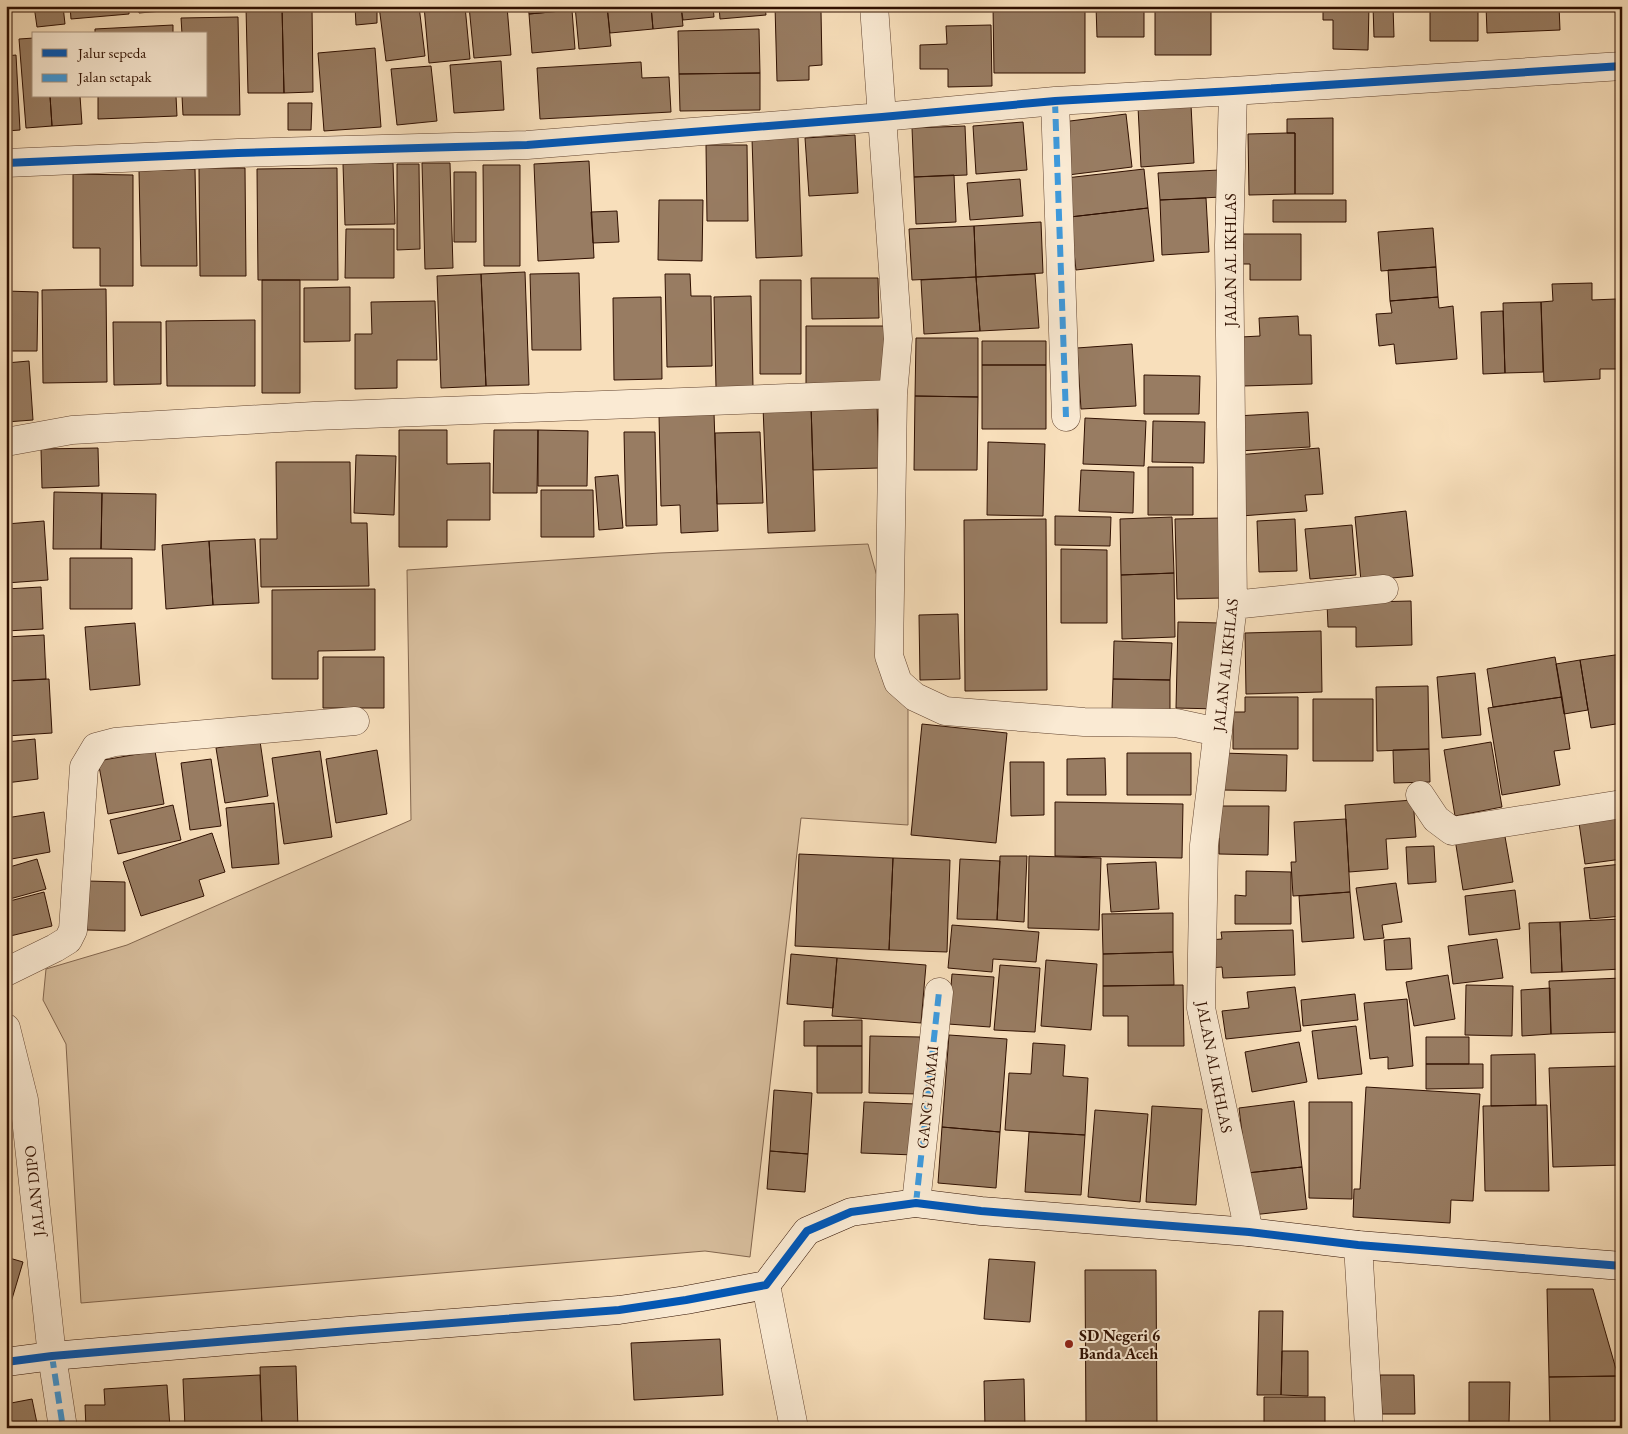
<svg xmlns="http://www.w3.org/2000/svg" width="1628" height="1434" viewBox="0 0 1628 1434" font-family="'EB Garamond',serif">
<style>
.green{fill:#d6bc9b;stroke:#83664e}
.building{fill:#987c62;stroke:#301001}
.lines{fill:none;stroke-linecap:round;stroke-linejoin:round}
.street-casing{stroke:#624430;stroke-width:29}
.secondary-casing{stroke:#301001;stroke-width:29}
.street{stroke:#faead3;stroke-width:28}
.secondary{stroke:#faead3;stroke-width:28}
.quiet{stroke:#3e9add;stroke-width:6;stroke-dasharray:12 6;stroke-linecap:butt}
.cycleway-casing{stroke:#faead3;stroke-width:11}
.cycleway{stroke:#0057b8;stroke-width:8}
.poi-dot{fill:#8f2418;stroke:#faead3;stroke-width:2}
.labels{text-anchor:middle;stroke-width:4;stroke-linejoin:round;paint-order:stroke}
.street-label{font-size:16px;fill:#301001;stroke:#faead3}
.poi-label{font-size:16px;font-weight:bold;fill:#301001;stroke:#faead3;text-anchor:start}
</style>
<rect width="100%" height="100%" fill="#f8dfbb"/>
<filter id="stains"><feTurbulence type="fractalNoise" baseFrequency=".004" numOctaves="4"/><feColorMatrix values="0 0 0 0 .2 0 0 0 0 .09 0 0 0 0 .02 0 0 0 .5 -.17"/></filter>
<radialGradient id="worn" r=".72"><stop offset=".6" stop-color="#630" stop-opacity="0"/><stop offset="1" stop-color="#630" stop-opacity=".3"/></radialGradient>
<path class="green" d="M868,544L900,659L908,694V825L801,818L750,1257L705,1251L81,1303L66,1044L43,1000L46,969L127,945L411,820L407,570L660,553Z"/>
<path class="building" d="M34,6H63L65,24L37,27Z
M70,6H129V14L71,19Z
M138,6H197V8L139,13Z
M355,6H377V23L356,25Z
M379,6H419L425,56L386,61Z
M424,6H465L470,59L429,63Z
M469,6H507L511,55L474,58Z
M528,6H572V10L529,14Z
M575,6H607L611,46L579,49Z
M607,6H651L653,29L610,33Z
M651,6H681L683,26L653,29Z
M681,6H713L714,17L683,20Z
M719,6H765L766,15L720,19Z
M775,6H806V11H821L822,65L809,66V80L777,81Z
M993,6H1085V73H994Z
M1096,6H1144V37H1097Z
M1155,6H1211V55H1155Z
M1323,6H1369L1368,50L1333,49V20H1323Z
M1373,6H1393L1394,37H1374Z
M1430,6H1478V41H1430Z
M1486,6H1559L1560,30L1487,33Z
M282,7H312L313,92L284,93Z
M282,7L284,93H248L246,8Z
M572,10L575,49L532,53L529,14Z
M238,17L240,115H183L182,96H206V34H182L181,18Z
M173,25V34H95V29Z
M991,25L992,86L948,87V69H920V45L947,44L946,26Z
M759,29L760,73L679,74L678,31Z
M34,38V96H50L52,126L26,128L19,39Z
M375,48L381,127L324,131L318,53Z
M16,55L20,130L6,131V56Z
M501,61L504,110L454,113L450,65Z
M641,62L642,78L669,77L671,112L540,119L537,68Z
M431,66L437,121L397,125L391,69Z
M760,73V110L680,111L679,74Z
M50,96H80L82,124L52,126Z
M98,96H176L177,116L98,119Z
M288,103H312L311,130H288Z
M1191,105L1194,163L1141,167L1138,107Z
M1126,114L1132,167L1068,175L1062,122Z
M1333,118V194H1295V133H1287V119Z
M1023,122L1027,170L976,174L973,126Z
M965,126L967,175L914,177L912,128Z
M1287,133H1295V194L1249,195L1248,134Z
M855,135L858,193L809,196L805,138Z
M798,137L802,256L756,258L752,139Z
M706,145H747L748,221H707Z
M589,161L594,258L538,261L534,164Z
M393,163L395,224L345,225L343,164Z
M422,163H450L453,268L425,269Z
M397,164H419L420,249L397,250Z
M483,165H520V266H484Z
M199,168H245L246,276H200Z
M337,168L338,280H258L257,169Z
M195,169L197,266H141L139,171Z
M1144,169L1148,208L1070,217L1066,178Z
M1220,170L1222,197L1160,200L1158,173Z
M454,172H476V242H454Z
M73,174L133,175V286H100V248H73Z
M954,175L956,222L916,224L914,177Z
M1020,179L1023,216L970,220L967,183Z
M1206,198L1209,252L1162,255L1160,200Z
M659,200H703L702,261L658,260Z
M1273,200H1346V222H1273Z
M1148,208L1154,261L1076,270L1070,217Z
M617,211L619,242L593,243L591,212Z
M1041,222L1043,273L976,277L974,226Z
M974,226L976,277L912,280L909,229Z
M1433,228L1436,267L1381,271L1378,232Z
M346,229H394V278H345Z
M1242,234H1301V280H1250V264H1242Z
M1436,267L1438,297L1390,301L1388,270Z
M525,272L529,385L486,386L481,274Z
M579,273L581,350H532L530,274Z
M481,274L486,386L441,388L437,276Z
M665,274H690L691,296H711L712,366L667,367Z
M1035,274L1039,328L980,331L976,277Z
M976,277L980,331L924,334L921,280Z
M811,278H878L879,318L812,319Z
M262,280H300V393H262Z
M760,280H801V374H760Z
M1592,283V300L1616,299L1619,369H1600V379L1544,382L1541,302L1553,301L1552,284Z
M350,287V341L304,342V288Z
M106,289L107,382L43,383L42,290Z
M6,291L38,292L37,351H6Z
M751,296L753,387L716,388L714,297Z
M661,297L662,379L614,380L613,298Z
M1438,297L1439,308L1453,306L1457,359L1396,364L1394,344L1379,346L1376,314L1392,313L1390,301Z
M435,301L437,360H397V388L355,389V334H372L371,302Z
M1541,302L1543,372L1505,373L1503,303Z
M1503,311L1505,373L1483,374L1481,312Z
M1298,316L1299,335H1311L1312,384L1243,386L1241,337L1260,336L1259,318Z
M255,320V386H167L166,321Z
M113,322H161V384L114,385Z
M806,326H888L887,386H806Z
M916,338H978V397L915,396Z
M982,341H1046V365H982Z
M1132,344L1136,406L1081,409L1077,348Z
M29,361L33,420L6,422V363Z
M982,365H1046V429H982Z
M1144,375L1200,376L1199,414H1144Z
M915,396L978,397L977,470H914Z
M877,403L879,468L813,470L811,405Z
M811,405L815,531L768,533L763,407Z
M1308,412L1310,447L1238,451L1236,416Z
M714,413L718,531L681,533L680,505L661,506L659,415Z
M1085,418L1146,421L1144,466L1083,464Z
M1153,421L1205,422L1204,463L1152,462Z
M399,430H447V464L490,463V520H447V547H399Z
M494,430H538L537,493H493Z
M538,430L588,431L587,486H538Z
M624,432H655L657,525L626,526Z
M760,432L763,503L717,504L715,433Z
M988,442L1045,444L1043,516L987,515Z
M98,448L99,486L42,488L41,449Z
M1319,448L1323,494L1305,495L1307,511L1241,516L1237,455Z
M356,455L396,456L394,515L354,513Z
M276,462H350L351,523H367L369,586L261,587L260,539H277Z
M1148,467H1193V515H1148Z
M1081,470L1134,472L1133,513L1079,511Z
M618,475L623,528L599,530L595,477Z
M541,490H593L594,537H541Z
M54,492L102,493L101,549H53Z
M102,493L156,494L155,550L101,549Z
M1406,511L1413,576L1361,581L1355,517Z
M1055,516L1111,517L1110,546L1055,545Z
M1172,517L1174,573L1121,575L1120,519Z
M1221,518L1223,598L1177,599L1175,519Z
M1046,519L1047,690L965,691L964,520Z
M1295,519L1297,571L1259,572L1257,521Z
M44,521L48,580L6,583V524Z
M1352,525L1356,575L1310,579L1305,529Z
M255,539L259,603L213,605L209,541Z
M209,541L213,605L166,609L162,545Z
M1061,549L1107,550V623H1061Z
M70,558H132V609H70Z
M1174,573L1175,637L1122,639L1121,575Z
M41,587L43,629L6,631V589Z
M375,589V650L318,651V679H272V590Z
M1411,601L1412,645L1356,647V627H1328L1327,603Z
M958,614L960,679L920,680L919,615Z
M1178,622L1221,623L1219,709L1176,708Z
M135,623L140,685L90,690L85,627Z
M1321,631L1322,692L1246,694L1245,633Z
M44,635L46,679L6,681V637Z
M1114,641L1172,643L1170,680L1113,679Z
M1622,654V723L1591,728L1580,660Z
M323,657H384V708H323Z
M1555,657L1562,697L1493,707L1487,669Z
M1580,660L1588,710L1564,714L1556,664Z
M1475,673L1481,735L1442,738L1437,677Z
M49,679L52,733L6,736V681Z
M1113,679L1170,680V710L1112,709Z
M1428,686L1429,749L1377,751L1376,687Z
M1245,697H1298V749H1233V712H1245Z
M1562,697L1570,749L1554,751L1560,785L1502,795L1488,708Z
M1313,699H1373V761H1313Z
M922,724L1007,733L996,843L911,835Z
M35,739L38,779L6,783V742Z
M260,741L268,796L225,803L216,748Z
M1491,742L1502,807L1455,816L1444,750Z
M1429,749L1430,782L1394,783L1393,750Z
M377,750L387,814L336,823L326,759Z
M155,751L164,804L108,814L98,761Z
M320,751L332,837L284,844L272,758Z
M1127,753H1191V795H1127Z
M1222,753L1287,755L1286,791L1221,790Z
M1105,758L1106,795H1067V759Z
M211,759L221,826L190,830L181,763Z
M1010,762H1044V815L1011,816Z
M1413,800L1416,837L1386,839L1388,869L1349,872L1345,805Z
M1055,802L1183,804L1182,858L1055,856Z
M274,803L279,864L232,868L226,808Z
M173,805L181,840L118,854L110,820Z
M1212,806H1269L1268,855L1219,854V838H1212Z
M1622,810V859L1585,864L1578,816Z
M44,812L50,852L6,860V818Z
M1346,819L1350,892L1293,896L1291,862H1296L1294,822Z
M1504,831L1513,882L1463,890L1455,839Z
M212,833L225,872L199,880L204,896L141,916L123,862Z
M1434,846L1436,882L1408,884L1406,847Z
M799,854L893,858L889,950L795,946Z
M1000,856H1027L1024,922L997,920Z
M1029,856L1101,858L1099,930L1028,928Z
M893,858L950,860L947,952L889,950Z
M37,859L46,889L6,900V868Z
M960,859L1000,861L997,920L957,919Z
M1156,862L1159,909L1111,912L1107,864Z
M1622,864V916L1590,919L1584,868Z
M1246,871L1291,872V924H1235V895L1246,896Z
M88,881L125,882V931L87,930Z
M1396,883L1402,922L1382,925L1384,938L1364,940L1356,888Z
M1515,890L1520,929L1469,935L1465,896Z
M44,892L52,926L6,937V902Z
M1350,892L1354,938L1302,942L1299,896Z
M1173,913V952L1103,954L1102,914Z
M1621,919L1622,969L1562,972L1560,922Z
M1560,922L1562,972L1531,973L1529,923Z
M952,925L1039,932L1036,962L993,959L992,972L948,968Z
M1293,930L1295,975L1223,978L1222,967L1209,968L1208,940L1222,939L1221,932Z
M1410,938L1412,969L1386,970L1384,940Z
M1497,939L1503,978L1453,984L1448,946Z
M1173,952L1174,985L1103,986V954Z
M791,954L837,958L833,1008L787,1004Z
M837,958L926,965L921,1023L832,1016Z
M1046,960L1097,964L1091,1030L1041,1026Z
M1000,965L1040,968L1035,1032L994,1030Z
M952,974L994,977L990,1027L948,1024Z
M1448,975L1455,1019L1414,1026L1406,982Z
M1622,978V1032L1551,1034L1549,981Z
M1183,985L1184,1046H1128V1016H1103V986Z
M1466,985L1513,986L1512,1036L1465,1035Z
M1295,987L1301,1031L1226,1039L1222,1011L1249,1008L1247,992Z
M1550,988L1551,1034L1522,1036L1521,990Z
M1355,994L1358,1020L1303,1026L1301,1000Z
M1407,999L1413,1066L1388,1069V1057L1370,1059L1364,1003Z
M862,1020V1046H804V1021Z
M1356,1026L1362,1074L1318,1079L1312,1031Z
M949,1035L1007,1039L1000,1132L942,1127Z
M870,1036L920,1037L919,1094L869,1093Z
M1426,1037H1469V1064H1426Z
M1299,1042L1307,1082L1252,1092L1245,1052Z
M1033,1043L1065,1045L1063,1076L1088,1078L1085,1135L1005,1130L1009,1073L1031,1074Z
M817,1046H862V1093H817Z
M1535,1054L1536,1105L1491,1106V1055Z
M1426,1064H1483V1088L1426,1089Z
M1622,1066V1165L1553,1167L1549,1068Z
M1366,1087L1480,1094L1473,1201L1451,1200L1450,1223L1353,1217L1354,1189H1360Z
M774,1090L812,1093L808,1154L770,1151Z
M1294,1101L1302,1167L1247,1173L1239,1108Z
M864,1102L916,1104L914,1155L861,1153Z
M1309,1102H1352V1199L1309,1198Z
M1547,1105L1549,1191H1485L1483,1106Z
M1152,1106L1202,1109L1196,1205L1146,1202Z
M1095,1110L1148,1114L1140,1202L1088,1197Z
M942,1127L1000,1132L996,1188L938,1183Z
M1029,1132L1085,1135L1081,1195L1025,1192Z
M770,1151L808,1154L805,1192L767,1189Z
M1302,1167L1307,1209L1252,1215L1247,1173Z
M6,1257L23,1262L6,1319Z
M989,1259L1035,1262L1030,1322L984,1319Z
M1085,1270H1156L1157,1428H1086Z
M1547,1289H1593L1618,1376L1549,1377Z
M1259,1311H1283L1281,1395H1257Z
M720,1339L723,1395L634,1400L631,1343Z
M1282,1351H1308V1396L1281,1395Z
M296,1366L298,1428H262L260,1367Z
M260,1375L262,1428H185L183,1379Z
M1380,1375H1414L1415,1414H1382Z
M1618,1376L1622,1390V1428H1550L1549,1377Z
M1024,1379L1025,1428H985L984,1381Z
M1469,1382H1510L1509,1423L1469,1422Z
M167,1385L170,1428H86L85,1405H105L104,1389Z
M1264,1397H1325V1428H1264Z
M32,1399L38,1428H6V1404Z
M1521,1426H1550V1428H1521Z"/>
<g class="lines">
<g class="street-casing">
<path id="street" d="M874,6L898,339L893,394L889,656L898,682L915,697L945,711L1084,722L1176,723L1218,732
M1233,91L1229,245L1233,605L1204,845L1201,1008L1249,1232
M1055,101L1066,417
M6,163L238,153L527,145L882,117L1055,101L1233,91L1622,66
M6,442L72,430L314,416L893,394
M1233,605L1384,589
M1420,795L1436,819L1452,831L1622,804
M6,972L55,948L68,940L73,930L84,767L96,747L115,742L355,721
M6,1028L24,1100L52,1356L63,1428
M916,1203L939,992
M1358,1245L1369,1428
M766,1285L794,1428"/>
</g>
<g class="secondary-casing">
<path id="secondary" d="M6,1362L52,1356L348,1331L619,1310L686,1300L766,1285L807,1231L851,1212L916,1203L981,1211L1249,1232L1358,1245L1622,1266"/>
</g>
<use href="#street" class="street"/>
<use href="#secondary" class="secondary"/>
<path class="quiet" d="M1055,101L1066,417
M916,1203L939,992
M52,1356L63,1428"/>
<g class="cycleway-casing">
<path id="cycleway" d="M6,163L238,153L527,145L882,117L1055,101L1233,91L1622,66
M6,1362L52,1356L348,1331L619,1310L686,1300L766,1285L807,1231L851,1212L916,1203L981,1211L1249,1232L1358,1245L1622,1266"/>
</g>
<use href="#cycleway" class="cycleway"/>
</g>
<circle class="poi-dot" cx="1069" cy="1344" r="5"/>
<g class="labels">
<g class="street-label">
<text transform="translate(1230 260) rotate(-90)" y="6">JALAN AL IKHLAS</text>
<text transform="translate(1225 665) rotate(-84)" y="6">JALAN AL IKHLAS</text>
<text transform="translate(1215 1067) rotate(79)" y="6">JALAN AL IKHLAS</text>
<text transform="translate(927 1097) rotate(-84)" y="6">GANG DAMAI</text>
<text transform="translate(34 1191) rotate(-96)" y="6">JALAN DIPO</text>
</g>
<g class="poi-label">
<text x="1079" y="1341">SD Negeri 6<tspan x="1079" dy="18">Banda Aceh</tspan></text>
</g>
</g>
<rect width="1628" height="1434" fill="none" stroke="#f8dfbb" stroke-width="25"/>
<rect x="8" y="8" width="1613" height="1419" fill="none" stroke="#301001" stroke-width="2.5"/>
<rect x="12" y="12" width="1603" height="1409" fill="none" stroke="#301001"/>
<rect x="32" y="32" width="175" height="65" fill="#faead3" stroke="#a9937f"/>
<rect x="42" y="49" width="25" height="8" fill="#0057b8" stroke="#a9937f"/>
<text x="78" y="58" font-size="15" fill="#301001">Jalur sepeda</text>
<rect x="42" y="74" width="25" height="8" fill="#3e9add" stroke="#a9937f"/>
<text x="78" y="82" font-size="15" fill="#301001">Jalan setapak</text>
<rect width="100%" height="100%" filter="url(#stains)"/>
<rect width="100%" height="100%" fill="url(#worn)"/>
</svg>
